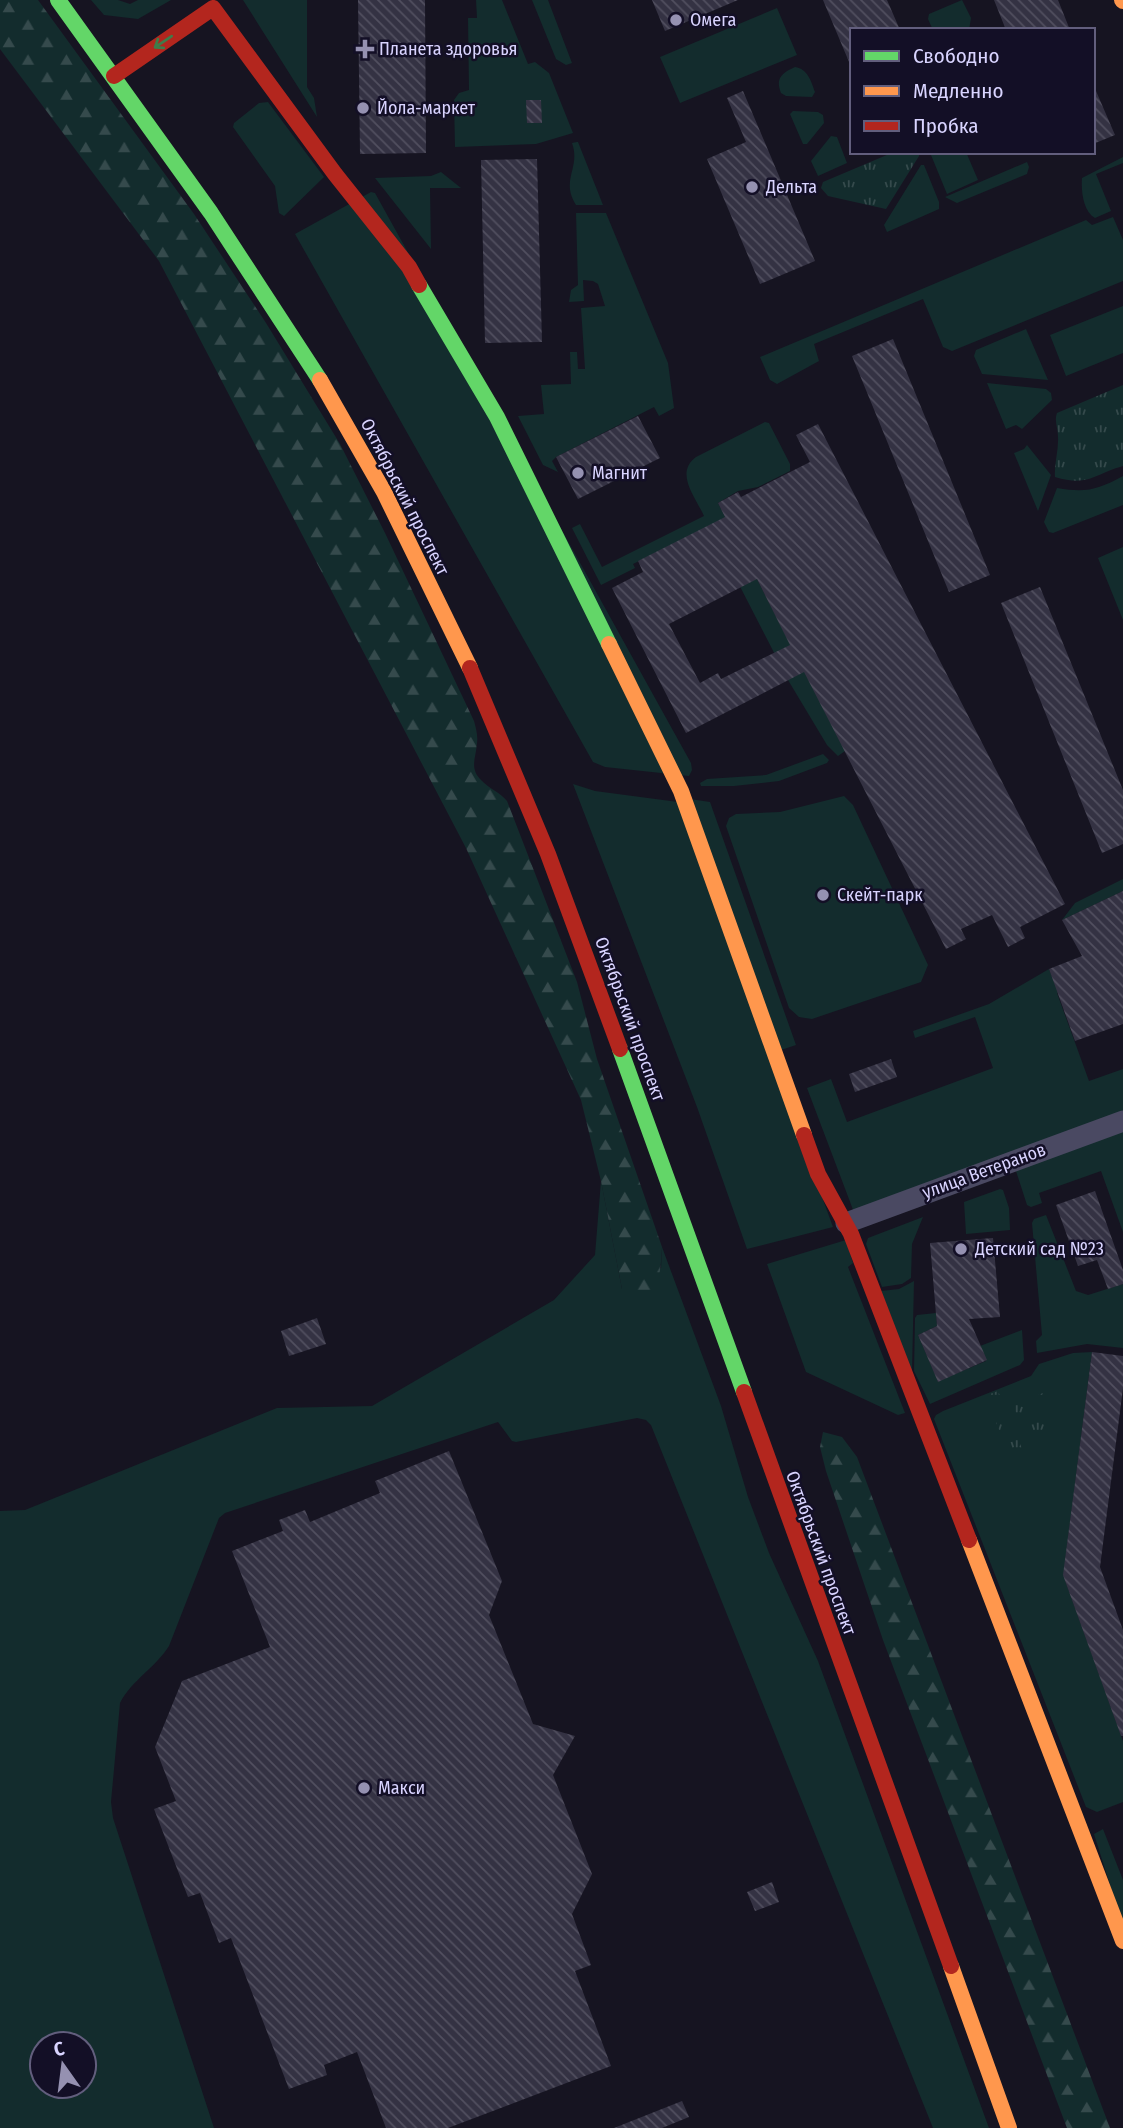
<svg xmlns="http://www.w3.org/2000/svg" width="1123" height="2128" viewBox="0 0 1123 2128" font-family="'Fira Sans Condensed',sans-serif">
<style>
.grass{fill:#132c2d;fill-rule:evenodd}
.forest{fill:url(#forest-firs)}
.park{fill:url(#park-tufts)}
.building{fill:url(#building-back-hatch);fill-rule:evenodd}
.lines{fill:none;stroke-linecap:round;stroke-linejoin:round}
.street{stroke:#4a4962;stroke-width:21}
.fast{stroke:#63d668;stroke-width:16}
.slow{stroke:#ff974d;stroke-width:16}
.jam{stroke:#b3261e;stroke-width:16}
.oneway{stroke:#3f7c4a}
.poi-dot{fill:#9591b1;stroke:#130f26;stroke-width:2.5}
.labels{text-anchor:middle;stroke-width:5;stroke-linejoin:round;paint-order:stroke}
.poi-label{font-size:18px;fill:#d9d4ff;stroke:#130f26;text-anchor:start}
.street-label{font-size:18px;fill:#d9d4ff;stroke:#130f26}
</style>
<defs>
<pattern id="forest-firs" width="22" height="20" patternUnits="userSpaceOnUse" patternTransform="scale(1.75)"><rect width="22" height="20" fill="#132c2d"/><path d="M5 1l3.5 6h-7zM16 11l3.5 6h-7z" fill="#354a4c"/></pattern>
<pattern id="park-tufts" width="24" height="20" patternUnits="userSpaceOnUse" patternTransform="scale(1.75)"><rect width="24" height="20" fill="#132c2d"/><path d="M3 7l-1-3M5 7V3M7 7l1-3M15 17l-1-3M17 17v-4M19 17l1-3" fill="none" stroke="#354a4c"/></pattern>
<pattern id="building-back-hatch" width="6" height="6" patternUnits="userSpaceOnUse" patternTransform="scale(1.75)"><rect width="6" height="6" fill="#343243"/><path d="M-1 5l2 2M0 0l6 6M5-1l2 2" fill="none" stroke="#514f5f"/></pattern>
</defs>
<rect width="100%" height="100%" fill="#161421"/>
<path class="grass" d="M91,0H118L130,4L138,0H171L138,19L104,15Z
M243,0H307V87L314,98L317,117Z
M476,0H502L528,64L535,62L549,73L573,133L536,144L455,147L454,100L459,93L469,90L468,18H477Z
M532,0H548L572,63L566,65L556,59Z
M962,0L971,18L969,30H933L928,19L929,14Z
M777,8L797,55L680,103L660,57Z
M795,67C808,69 811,81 815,92L812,97L786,96L781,93C775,78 782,73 795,67Z
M268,102L324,177L284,216L279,213L275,186L233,127L234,123L259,103Z
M793,111L818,112L823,115L824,123L807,144H803L790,114Z
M831,136L837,137L847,163L818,176L811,161Z
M577,142H578L603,205H576C560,180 581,168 572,143Z
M938,152H966L978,180L947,194L931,155Z
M1123,157V163L1096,174L1111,211L1095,218C1083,211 1081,191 1082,178Z
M1027,162L1029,167L1027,174L957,203L945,197Z
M921,165H924L939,202V209L887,232L884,225Z
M441,172L461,188H430L431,249L375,178L431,176Z
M371,192L375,193L691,763L692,770L689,776L605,767L593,762L295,234Z
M576,213H606L668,363L674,408L659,416L654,407L556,457L552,461L558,472L543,465L518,416L544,414L541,385L571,384L570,352H577L578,369H585L581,308L605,306L598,284L593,281L583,280L584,301L569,302L571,290L578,285Z
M1113,217L1123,240V281L952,351L943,347L923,299L814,344L819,361L777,384L770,380L760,357L1086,220L1092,225Z
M1123,306V353L1066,376L1050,335Z
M1026,329L1048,380L982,374L974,356L976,350Z
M987,383L1046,389L1051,393L1052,400L1022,429L1016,425L1006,429Z
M765,422L769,423L790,464V471L758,487L738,491L718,503L845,751L838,756L827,745L788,680L709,526L633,564L635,568L601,585L572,528L580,524L602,567L704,516C696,498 674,473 696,457Z
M1027,445L1051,475L1038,511L1014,453L1024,449Z
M1123,476V505L1053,533L1049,532L1044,522L1057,488C1086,493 1097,490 1123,476Z
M1123,547V620L1098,558Z
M823,754L829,760L827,763L779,781L734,786H701L700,783L707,779L766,775Z
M573,784L595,791L678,802L833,1227L747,1249L697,1107Z
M844,796L853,805L928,965L921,982L812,1019L799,1017L789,1008L726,826L729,818L736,814L780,812Z
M690,799L710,802L796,1045L778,1051Z
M1123,879V891L1062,920L1075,903Z
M1049,969L1055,984L1123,969L1057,993L1089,1081L1123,1069V1117L855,1215L807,1088L831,1079L847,1122L993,1068L975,1017L915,1038L913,1031L989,1004Z
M1123,1126V1232L1101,1171L1039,1193L1042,1203L1031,1207L1027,1205L1015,1168Z
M601,1181L622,1289L661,1268L662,1247L721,1406L748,1497L769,1553L818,1661L989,2128H933L651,1425L646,1420L637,1418L516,1442L512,1441L498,1422L225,1513L219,1518L169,1646C156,1667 132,1680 120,1703L111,1802L113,1818L214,2128H0V1511L25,1510L277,1408L372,1406L554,1300L595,1255ZM42,2044H84V2086H42Z
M1000,1189L1003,1190L1009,1208L1010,1230L966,1234L964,1202Z
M1046,1215L1076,1291L1088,1295L1123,1284V1348L1087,1344L1037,1353L1036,1341L1042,1335L1032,1223L1034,1219Z
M923,1217L912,1244L911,1278L902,1284L882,1287L866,1244L868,1238Z
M846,1240L853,1263L848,1267L905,1413L898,1415L806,1372L767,1264Z
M914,1281L912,1372L881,1291L899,1289Z
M936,1313L937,1326L918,1335L938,1381L986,1361L980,1346L1022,1330L1024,1360L1020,1365L930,1404L914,1371L915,1318L917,1315Z
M1092,1352L1065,1562L1100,1567L1065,1580L1123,1741V1802L1097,1812L1086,1807L934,1419L936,1415L943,1411L1031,1376L1039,1364L1073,1353Z
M1103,1829L1123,1880V1926L1094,1834Z"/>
<path class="forest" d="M0,0H38L194,214L266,323L340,444L385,533L474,721C476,728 478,736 477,743C476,758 469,768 481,780C489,789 500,792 507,801L577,982L597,1059L662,1247C661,1267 660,1287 645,1302L636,1301L622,1289L601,1181L581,1100L466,848L159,261L0,49Z
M823,1432L842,1437L857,1457L1110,2128H1067L883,1640L826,1471L820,1447Z"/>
<path class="park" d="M894,152H919V156L886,209L828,196L821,188L823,182Z
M1123,385V466C1094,474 1089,487 1055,477C1054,463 1059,450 1058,436C1058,428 1054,421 1057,413Z
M1052,1389L1044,1429L1025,1436L1013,1406Z
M998,1391L1023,1451L1010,1456L985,1396Z"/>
<path class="building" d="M358,0H425L426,153L360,154Z
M652,0H738L665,31Z
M823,0H887L900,30H852V69Z
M994,0H1058L1070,30H1006Z
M1093,84L1115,135L1093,144Z
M743,91L815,261L760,284L707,159L746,142L727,98Z
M526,100H541L542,123H527Z
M537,159L542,342L485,343L481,160Z
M893,339L990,575L949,592L852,356Z
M638,416L660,458L578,499L556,457Z
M818,424L1065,904L1020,927L1025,938L1008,947L992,915L961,929L966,939L946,949L804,672L686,733L612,588L643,572L638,561L725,517L718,503L738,492L741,497L810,462L796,435ZM757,579L790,645L721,679L718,673L700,683L669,624Z
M1040,587L1123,790V844L1102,853L1001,603Z
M1123,891V1024L1075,1041L1049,969L1082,956L1062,920Z
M891,1059L897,1077L855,1092L849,1074Z
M1095,1191L1123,1270V1284L1108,1289L1097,1260L1078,1266L1056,1205Z
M993,1238L1000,1317L969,1319L987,1360L938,1382L918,1335L937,1326L930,1243Z
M317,1318L326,1344L289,1356L281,1331Z
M1092,1352L1123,1356V1388L1100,1567L1123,1630V1736H1121L1063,1575Z
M449,1451L502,1581L489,1615L533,1724L575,1736L553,1775L592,1874L572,1914L591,1965L575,1971L611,2066L448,2128H386L357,2052L324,2065L327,2075L289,2089L231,1938L219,1943L200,1893L188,1897L154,1809L176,1801L155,1747L182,1681L270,1647L232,1551L283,1531L279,1520L305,1510L310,1522L380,1493L375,1481Z
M772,1882L779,1902L755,1911L747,1892Z
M682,2101L689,2117L662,2128H614Z"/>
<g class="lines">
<path class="street" d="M846,1223L1123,1121"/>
<path class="fast" d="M58,0L211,213L320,380
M419,285L497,417L609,644
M620,1049L744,1392"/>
<path class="slow" d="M1122,0L1123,1
M320,380L384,492L470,668
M609,644L681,791L804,1135
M969,1540L1123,1941
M951,1966L1009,2128"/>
<path class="jam" d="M114,76L213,8L335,174L409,267L419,285
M470,668L548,854L620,1049
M804,1135L818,1174L851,1234L969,1540
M744,1392L951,1966"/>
</g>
<defs><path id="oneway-shaft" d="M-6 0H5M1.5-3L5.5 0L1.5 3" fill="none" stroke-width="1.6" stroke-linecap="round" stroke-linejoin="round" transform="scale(1.75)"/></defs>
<use class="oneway" href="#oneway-shaft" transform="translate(163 42) rotate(146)"/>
<g class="poi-dot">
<circle cx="676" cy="20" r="7"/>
<path d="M361.5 38.5h7v7h7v7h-7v7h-7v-7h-7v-7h7z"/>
<circle cx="363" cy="108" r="7"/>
<circle cx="752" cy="187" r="7"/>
<circle cx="578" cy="473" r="7"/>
<circle cx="823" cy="895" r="7"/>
<circle cx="961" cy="1249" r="7"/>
<circle cx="364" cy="1788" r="7"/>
</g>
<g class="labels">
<g class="poi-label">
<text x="690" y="26">Омега</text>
<text x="379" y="55">Планета здоровья</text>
<text x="377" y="114">Йола-маркет</text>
<text x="766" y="193">Дельта</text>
<text x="592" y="479">Магнит</text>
<text x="837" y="901">Скейт-парк</text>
<text x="975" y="1255">Детский сад №23</text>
<text x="378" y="1794">Макси</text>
</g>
<g class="street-label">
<text transform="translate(405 497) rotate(63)" y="6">Октябрьский проспект</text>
<text transform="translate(630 1019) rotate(70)" y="6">Октябрьский проспект</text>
<text transform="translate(984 1171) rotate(-20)" y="6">улица Ветеранов</text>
<text transform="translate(821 1553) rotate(70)" y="6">Октябрьский проспект</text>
</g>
</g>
<rect x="850" y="28" width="245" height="126" fill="#130f26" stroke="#625e7d" stroke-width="2"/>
<rect x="864" y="51" width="35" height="10" fill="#63d668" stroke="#625e7d" stroke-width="2"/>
<text x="913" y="63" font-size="21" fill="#d9d4ff">Свободно</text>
<rect x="864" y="86" width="35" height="10" fill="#ff974d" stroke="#625e7d" stroke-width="2"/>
<text x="913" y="98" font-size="21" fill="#d9d4ff">Медленно</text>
<rect x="864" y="121" width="35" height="10" fill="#b3261e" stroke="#625e7d" stroke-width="2"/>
<text x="913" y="133" font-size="21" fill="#d9d4ff">Пробка</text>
<g transform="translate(63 2065) rotate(346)"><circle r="33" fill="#130f26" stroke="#625e7d" stroke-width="2"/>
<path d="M0-5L12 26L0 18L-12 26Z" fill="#9591b1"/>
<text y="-10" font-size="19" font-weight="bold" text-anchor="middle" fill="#d9d4ff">С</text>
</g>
</svg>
